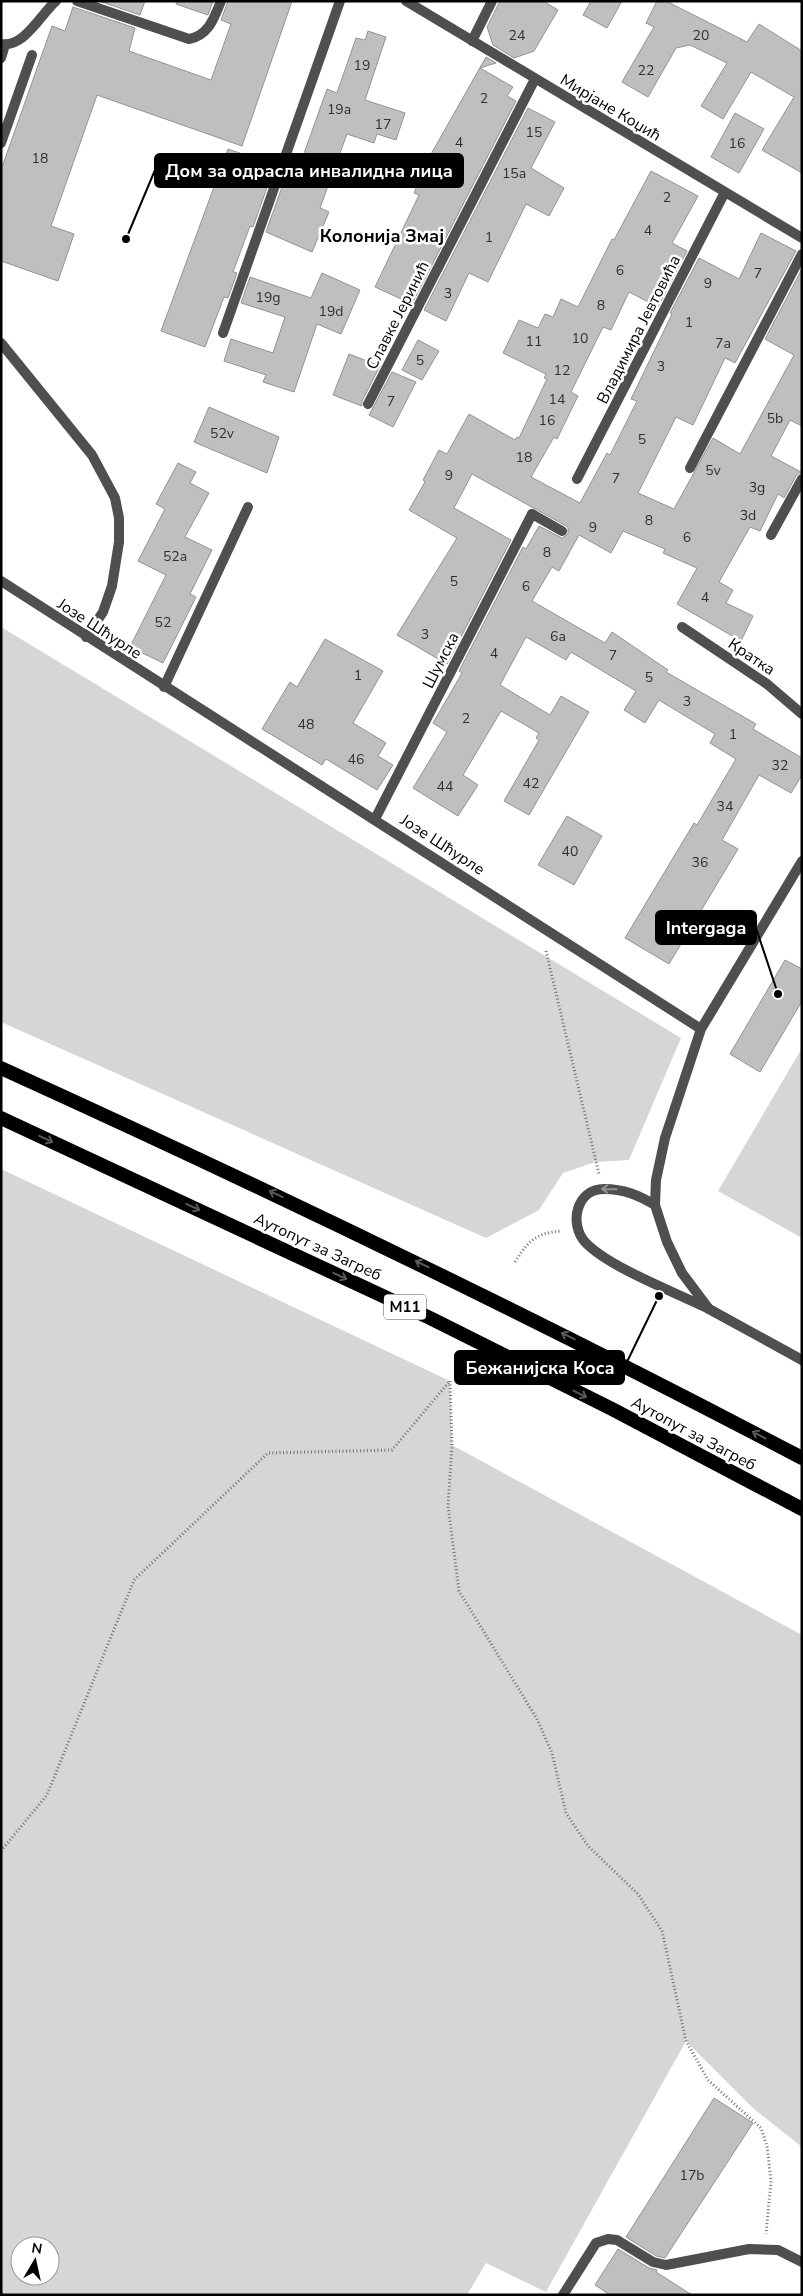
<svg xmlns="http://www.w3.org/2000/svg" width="803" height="2296" viewBox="0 0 803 2296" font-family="'Nunito Sans',sans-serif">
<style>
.green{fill:#d6d6d6;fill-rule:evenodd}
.building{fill:#bfbfbf;stroke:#939393}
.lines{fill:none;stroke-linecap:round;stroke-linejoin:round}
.path{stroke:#717171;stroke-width:3;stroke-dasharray:1 2.5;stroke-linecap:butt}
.service{stroke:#4f4f4f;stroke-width:10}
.minor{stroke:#4f4f4f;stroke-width:10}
.trunk{stroke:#000;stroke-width:14}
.oneway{stroke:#595959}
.oneway2{stroke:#959595}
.labels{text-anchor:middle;stroke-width:5;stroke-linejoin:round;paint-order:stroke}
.number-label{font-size:14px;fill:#303030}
.shield{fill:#fff;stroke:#4c4c4c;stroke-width:1}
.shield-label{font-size:15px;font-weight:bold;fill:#000}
.street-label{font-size:16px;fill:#000;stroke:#fff}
.neighbourhood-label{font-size:18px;font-weight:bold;fill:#000;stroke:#fff}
.leader{fill:none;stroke:#000;stroke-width:2}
.callout-dot{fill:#000;stroke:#fff;stroke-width:2}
.callout{fill:#000;stroke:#000;stroke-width:2}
.callout-label{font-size:18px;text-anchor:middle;font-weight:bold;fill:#fff}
</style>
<rect width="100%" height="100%" fill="#fff"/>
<path class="green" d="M1,627L681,1038L629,1160L595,1162L563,1173L539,1210L486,1238L1,1022Z
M802,1048V1238L718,1191Z
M1,1169L450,1381L452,1445L802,1635V2147L754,2109L686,2041L546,2292L486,2263L467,2295H1ZM20,2246H50V2276H20Z"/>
<path class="building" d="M99,1H145L140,15Z
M177,1H213L208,15L176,4Z
M228,1H292L242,146L97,95L51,226L74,234L58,281L1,261V170L52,26L65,31L73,7L135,28L129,51L211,80L231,24L221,20Z
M500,1H543L558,10L534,51L514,58L493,45L487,27Z
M591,1H622L607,28L583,15Z
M657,1H666L747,42L759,24L802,51V173L762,150L794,97L751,72L723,119L701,106L727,63L690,45L676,48L648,97L622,82L654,27L646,23Z
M368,31L386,37L365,100L405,113L396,140L377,134L374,143L347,134L320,208L329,212L312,252L266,232L288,170L297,173L327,89L337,93L356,38L365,40Z
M486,57L496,63L480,68L513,87L507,96L516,101L412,304L375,287L419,195L414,193L430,156Z
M528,108L555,122L531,168L564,188L549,216L526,204L488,282L469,273L446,321L424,310Z
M735,113L764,129L739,173L711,157Z
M228,149L275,165L253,227L250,226L233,272L237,273L228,298L224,297L205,347L161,331Z
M651,171L698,196L672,243L687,251L658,307L629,292L611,330L603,327L571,392L578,396L557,439L554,437L531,477L580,503L607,453L610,455L637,401L631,399L672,314L670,313L699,258L739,279L761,233L796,251L735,363L725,358L693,425L676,417L638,493L674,509L713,438L740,454L794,355L765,339L802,269V426L790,420L771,456L801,472L796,476L784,498L778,494L760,531L750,527L719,582L733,590L726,603L753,616L741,641L677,604L697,568L663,553L665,549L623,531L611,553L579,535L559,571L552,567L532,601L605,643L612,632L668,670L666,672L756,724L753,729L802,758V775L791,793L759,775L722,840L738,849L669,964L625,938L694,823L697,825L736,759L710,743L715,734L659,700L645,723L624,710L636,691L571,652L566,660L526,637L500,685L550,715L561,696L589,712L529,815L504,801L539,740L536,738L539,733L501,711L463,775L478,785L458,816L413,788L447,732L433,723L462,673L459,671L523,547L526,549L539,526L562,538L568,534V527L472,474L454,508L511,540L447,664L397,635L457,538L409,510L425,482L423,480L439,450L447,454L469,414L515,440L517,437L519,438L547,379L544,378L546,374L503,353L519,320L538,328L545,314L553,317L561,299L578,307L612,239L614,240Z
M322,273L360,290L341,334L317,324L294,392L263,382L266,375L224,361L231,339L273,353L285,317L241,303L250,277L311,298Z
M418,340L439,351L422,380L402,370Z
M349,354L380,366L362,401V406L333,395Z
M392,372L416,382L393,427L369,415Z
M209,407L279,437L267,473L194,442Z
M178,463L196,472L190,483L209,493L185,537L212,550L190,594L196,597L163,663L130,647L166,575L138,561L165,509L156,504Z
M325,639L383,671L353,723L386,743L378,756L393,765L377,790L326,759L322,765L262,729L290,682L297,687Z
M567,816L602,836L574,885L538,865Z
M785,960L802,969V1001L760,1072L730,1054Z
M714,2098L753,2123L665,2258L656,2256L626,2237Z
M618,2249L649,2268L657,2270L656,2272L692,2295H610L595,2285Z"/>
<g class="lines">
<path class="path" d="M546,951L599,1174
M515,1262C528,1241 536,1233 561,1231
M450,1381L452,1445L448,1506L459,1591L537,1719L552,1753L566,1813L588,1846L638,1894L662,1931L686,2041L708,2080L761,2128L767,2146L771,2181L766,2234
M1,1851L47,1795L134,1580L268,1453L392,1450L449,1382"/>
<path class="service" d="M1,143L32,55
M223,333L340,1
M1,343L92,455L115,498L119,518V542L112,586L103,612L86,637
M690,468L802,254
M532,514L562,531
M771,535L802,479
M164,687L248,507
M655,1205C638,1195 624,1189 604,1189C576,1189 569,1224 585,1242C608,1267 677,1293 709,1309
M563,2295L596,2243L608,2239L617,2240L653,2262L666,2265L749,2249L778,2250L802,2262"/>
<path class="minor" d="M77,1L189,39C209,35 214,18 221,1
M406,1L802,238
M472,41L492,1
M1,44C24,48 41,14 56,1
M1,58L5,45
M368,404L535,79
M577,479L725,192
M1,581L701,1029
M682,627L767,684L802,714
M375,819L532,514
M802,861L701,1029L665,1138L656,1180L655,1205L667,1242L682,1273L709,1309L802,1360"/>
<path class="trunk" d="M1,1068C272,1191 539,1320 802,1458
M1,1118L430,1318L612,1409L802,1509"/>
</g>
<defs><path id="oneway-shaft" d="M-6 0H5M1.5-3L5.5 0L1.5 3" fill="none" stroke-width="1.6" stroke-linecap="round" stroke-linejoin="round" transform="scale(1.25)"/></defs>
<g class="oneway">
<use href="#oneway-shaft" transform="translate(46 1139) rotate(25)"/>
<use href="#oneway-shaft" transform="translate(276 1194) rotate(-155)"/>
<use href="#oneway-shaft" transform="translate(193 1207) rotate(25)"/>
<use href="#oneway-shaft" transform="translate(422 1264) rotate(-154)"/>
<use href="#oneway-shaft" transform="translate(340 1276) rotate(25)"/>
<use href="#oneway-shaft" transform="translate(568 1336) rotate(-153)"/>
<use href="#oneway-shaft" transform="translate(580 1394) rotate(27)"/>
<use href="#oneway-shaft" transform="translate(759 1435) rotate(-152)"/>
</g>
<use class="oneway2" href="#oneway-shaft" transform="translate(609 1189) rotate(-179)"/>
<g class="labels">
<g class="number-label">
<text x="517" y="40">24</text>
<text x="701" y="40">20</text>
<text x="362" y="70">19</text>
<text x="646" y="75">22</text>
<text x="484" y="103">2</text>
<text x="339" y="114">19a</text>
<text x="383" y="129">17</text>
<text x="534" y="137">15</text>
<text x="459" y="147">4</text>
<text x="737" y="148">16</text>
<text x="40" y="163">18</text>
<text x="514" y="178">15a</text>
<text x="667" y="202">2</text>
<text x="648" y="235">4</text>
<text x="489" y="242">1</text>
<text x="620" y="275">6</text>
<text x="758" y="278">7</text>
<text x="708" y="288">9</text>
<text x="448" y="298">3</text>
<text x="268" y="302">19g</text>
<text x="601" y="310">8</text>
<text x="331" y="316">19d</text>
<text x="689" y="327">1</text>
<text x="580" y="343">10</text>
<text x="534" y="346">11</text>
<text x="723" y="348">7a</text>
<text x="420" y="365">5</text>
<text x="661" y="371">3</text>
<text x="562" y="375">12</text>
<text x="557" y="404">14</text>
<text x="391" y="406">7</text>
<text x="775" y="423">5b</text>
<text x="547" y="425">16</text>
<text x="222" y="438">52v</text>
<text x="642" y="444">5</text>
<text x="524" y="462">18</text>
<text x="713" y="475">5v</text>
<text x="449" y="480">9</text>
<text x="616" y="483">7</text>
<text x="757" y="492">3g</text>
<text x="748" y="520">3d</text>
<text x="649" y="525">8</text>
<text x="593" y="532">9</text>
<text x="687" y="542">6</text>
<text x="547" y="557">8</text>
<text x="175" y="561">52a</text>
<text x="454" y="586">5</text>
<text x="526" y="591">6</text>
<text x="705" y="602">4</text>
<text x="163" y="627">52</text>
<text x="425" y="639">3</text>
<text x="558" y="641">6a</text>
<text x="494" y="658">4</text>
<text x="613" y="660">7</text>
<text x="358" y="680">1</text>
<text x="649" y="682">5</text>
<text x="687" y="706">3</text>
<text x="466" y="723">2</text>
<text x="306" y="729">48</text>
<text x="733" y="739">1</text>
<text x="356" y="764">46</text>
<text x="780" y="770">32</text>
<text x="531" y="788">42</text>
<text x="445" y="791">44</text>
<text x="725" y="811">34</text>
<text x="570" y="856">40</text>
<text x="700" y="867">36</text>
<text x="692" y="2180">17b</text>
</g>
<rect class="shield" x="384" y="1294.5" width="42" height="25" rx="4"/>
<g class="shield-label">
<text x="405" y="1312">M11</text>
</g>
<g class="street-label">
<text transform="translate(611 107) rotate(31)" y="6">Мирјане Коџић</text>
<text transform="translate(397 315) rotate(-63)" y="6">Славке Јеринић</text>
<text transform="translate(638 329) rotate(-63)" y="6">Владимира Јевтовића</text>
<text transform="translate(100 628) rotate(33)" y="6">Јозе Шћурле</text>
<text transform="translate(752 656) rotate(34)" y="6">Кратка</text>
<text transform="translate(440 660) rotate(-63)" y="6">Шумска</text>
<text transform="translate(443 844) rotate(33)" y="6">Јозе Шћурле</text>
<text transform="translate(318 1246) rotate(25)" y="6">Аутопут за Загреб</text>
<text transform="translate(694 1433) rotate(28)" y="6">Аутопут за Загреб</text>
</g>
<g class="neighbourhood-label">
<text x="382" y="242">Колонија Змај</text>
</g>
</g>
<path class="leader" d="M126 239L155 170M778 994L756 928M659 1296L624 1368"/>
<g class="callout-dot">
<circle cx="126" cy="239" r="5"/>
<circle cx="778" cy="994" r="5"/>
<circle cx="659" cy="1296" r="5"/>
</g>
<g class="callout">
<rect x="155" y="154" width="308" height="33" rx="5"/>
<rect x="656" y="911" width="100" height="33" rx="5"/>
<rect x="455" y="1351" width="169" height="33" rx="5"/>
</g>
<g class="callout-label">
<text x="309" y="177">Дом за одрасла инвалидна лица</text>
<text x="706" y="934">Intergaga</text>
<text x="540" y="1374">Бежанијска Коса</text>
</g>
<rect width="803" height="2296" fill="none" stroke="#000000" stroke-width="5"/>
<g transform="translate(35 2261) rotate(9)"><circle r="24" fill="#ffffff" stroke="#999999"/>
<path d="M0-4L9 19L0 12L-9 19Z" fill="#000000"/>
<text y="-8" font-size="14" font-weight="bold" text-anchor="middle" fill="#000000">N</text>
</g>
</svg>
